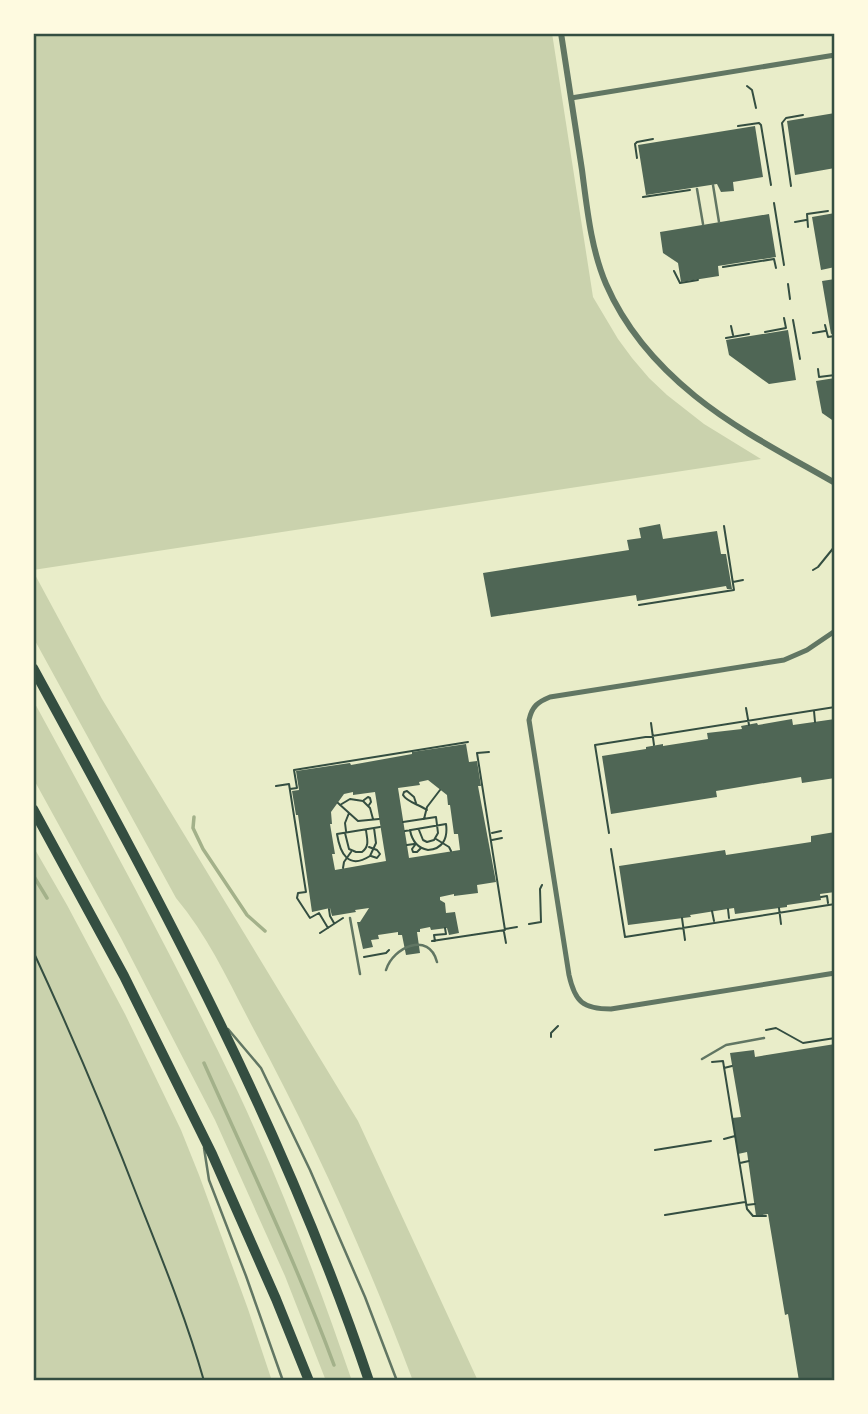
<svg xmlns="http://www.w3.org/2000/svg" width="868" height="1414" viewBox="0 0 868 1414" font-family="Figtree,sans-serif">
<style>
.green{fill:#cad2ad}
.lines{fill:none;stroke-linecap:round;stroke-linejoin:round}
.stream{stroke:#a3b18a;stroke-width:3.5}
.building{fill:#4f6655;fill-rule:evenodd}
.path{stroke:#344e41;stroke-width:2}
.service{stroke:#617663;stroke-width:2.5}
.minor{stroke:#617663;stroke-width:5}
.tertiary{stroke:#617663;stroke-width:6}
.motorway{stroke:#344e41;stroke-width:10}
.neatline{fill:none;stroke:#344e41;stroke-width:2.5}
</style>
<rect width="100%" height="100%" fill="#e9edc9"/>
<path class="green" d="M33,33H552L593,297L618,339L632,358L649,378L667,395L704,424L761,459L33,570Z
M33,571L102,699L358,1121L478,1381H413C367,1259 314,1140 252,1026C229,982 208,936 176,898L33,637Z
M33,700C103,828 174,958 237,1090C281,1184 318,1282 352,1381H326L285,1276L215,1120L121,938L33,778Z
M33,846L67,905L125,1014L181,1130L199,1175L248,1309L272,1381H33Z"/>
<g class="lines">
<path class="stream" d="M194,817L193,828L203,849L247,915L265,931
M33,875L47,898
M204,1063C249,1164 296,1262 334,1365"/>
</g>
<path class="building" d="M835,113V168L795,175L787,121Z
M755,126L763,177L733,182L734,191L721,192L717,184L646,195L638,145Z
M835,213V267L821,270L812,217Z
M769,214L776,257L718,266L719,276L681,282L678,263L663,253L660,232Z
M835,279V333L831,334L822,281Z
M788,330L796,380L769,384L729,355L726,340Z
M835,378V422L822,413L816,381Z
M660,524L663,539L717,531L721,554H726L732,589H727L726,586L637,601L636,595L491,617L483,573L629,550L627,540L641,538L639,528Z
M792,719L793,725L835,719V778L802,783L801,777L716,791L717,797L611,814L602,756L646,749V747L663,744V746L708,739L707,733L742,729L741,726L757,723L758,725Z
M466,744L469,762L477,761L481,786H478L496,882L477,885L478,893L454,896V894L440,897V900L445,903L446,913L455,912L459,933L449,935L447,928L431,930L430,927L420,929V932H417L420,953L406,955L402,935H398V932L378,935L379,939L371,940L373,947L363,949L357,922H360L369,908L355,910L356,912L332,916L330,908L312,912L298,815H296L292,791L299,790L296,771L350,763L351,765L412,754V752ZM428,780L447,795L448,805H450L454,834H458L460,850L409,858L398,788L420,785L419,782ZM353,792V795L375,792L386,861L335,870L332,854H335L330,824H332L331,812L344,794Z
M835,832V892L820,894L821,900L787,905V907L735,914L734,908L690,915L691,917L628,925L619,866L725,850L726,855L811,842V836Z
M835,1044V1381H799L788,1314L785,1315L768,1214L756,1216L747,1152L738,1154L732,1118L741,1117L730,1053L754,1050L755,1057Z"/>
<g class="lines">
<path class="path" d="M747,86L752,90L756,108
M738,126L759,123L761,125L771,185
M637,158L635,144L637,142L653,139
M791,186L782,123L786,118L803,115
M643,197L690,190
M774,203L784,265
M795,222L806,220
M808,227L807,214L828,211
M723,267L774,259L776,268
M674,271L680,283L698,280
M788,284L790,299
M793,320L800,359
M825,325L828,337L835,336
M731,326L733,335
M765,332L786,328L784,318
M813,333L825,331
M726,338L749,334
M818,369L819,377L835,375
M813,570L818,567L835,546
M733,582L743,580
M639,605L734,590L724,526
M746,708L749,725
M814,711L815,722
M651,723L654,745
M276,786L289,784L306,892L298,893L297,898L310,918L319,913L328,928
M290,789L297,788L294,770L468,742
M364,800L368,797L370,798L371,802L369,805
M338,803L358,821L379,819
M416,803L414,797L407,791L404,792L403,795C407,802 418,804 427,810
M340,805L350,799L363,801L370,808L373,819
M424,819L427,807L440,790
M403,822L436,817L438,833L434,840L427,842L423,840L419,830
M374,828L376,843L370,856C348,870 340,853 337,834L380,827
M346,831L345,823L349,813
M405,831L446,824C448,838 443,849 428,850C417,848 412,841 410,830
M345,833L349,849L356,852H362C370,846 367,839 366,830
M492,833L501,831
M609,833L595,745L835,707
M436,839L449,847L451,851
M492,840L502,838
M407,845L414,844
M415,845L412,849L413,852H417L421,848
M369,847L377,850L380,854L377,858L371,856
M611,849L625,937L835,904
M343,868L344,862L351,852
M821,897L827,896L828,903
M779,908L781,924
M329,909L330,916L334,923
M728,909L729,918
M712,911L714,921
M682,918L685,940
M529,924L541,922L540,889L542,885
M505,929L517,927
M504,932L506,943
M320,933L343,918
M432,941L505,930L477,753L489,752
M435,941L434,935L446,934L445,928
M33,951C72,1035 108,1120 141,1206C164,1264 187,1321 204,1381
M364,957L386,953L389,950
M766,1030L776,1028L803,1043L835,1038
M551,1037V1033L558,1026
M712,1062L723,1061L747,1209L753,1216H766
M724,1068L732,1066
M724,1139L735,1136
M655,1150L711,1141
M740,1163L749,1161
M746,1205L755,1204
M665,1215L745,1202"/>
<path class="service" d="M713,185L719,222
M697,189L703,224
M350,918L360,974
M386,970C393,947 429,931 437,962
M228,1029L261,1068L310,1170L365,1297L397,1381
M702,1059L726,1045L764,1038
M204,1148L209,1180L246,1276L283,1381"/>
<path class="minor" d="M571,98L835,55
M835,631L807,650L784,660L550,697C538,702 532,706 529,720L569,975C575,1002 583,1009 611,1009L835,973"/>
<path class="tertiary" d="M561,33C568,79 575,124 582,170C587,208 591,249 606,284C625,328 658,366 695,396C737,430 788,456 835,483"/>
<path class="motorway" d="M33,668C160,900 285,1130 369,1381
M33,809L124,976L212,1154L276,1299L309,1381"/>
</g>
<rect width="868" height="1414" fill="none" stroke="#fefae0" stroke-width="70"/>
<rect x="35" y="35" width="798" height="1344" class="neatline"/>
</svg>
